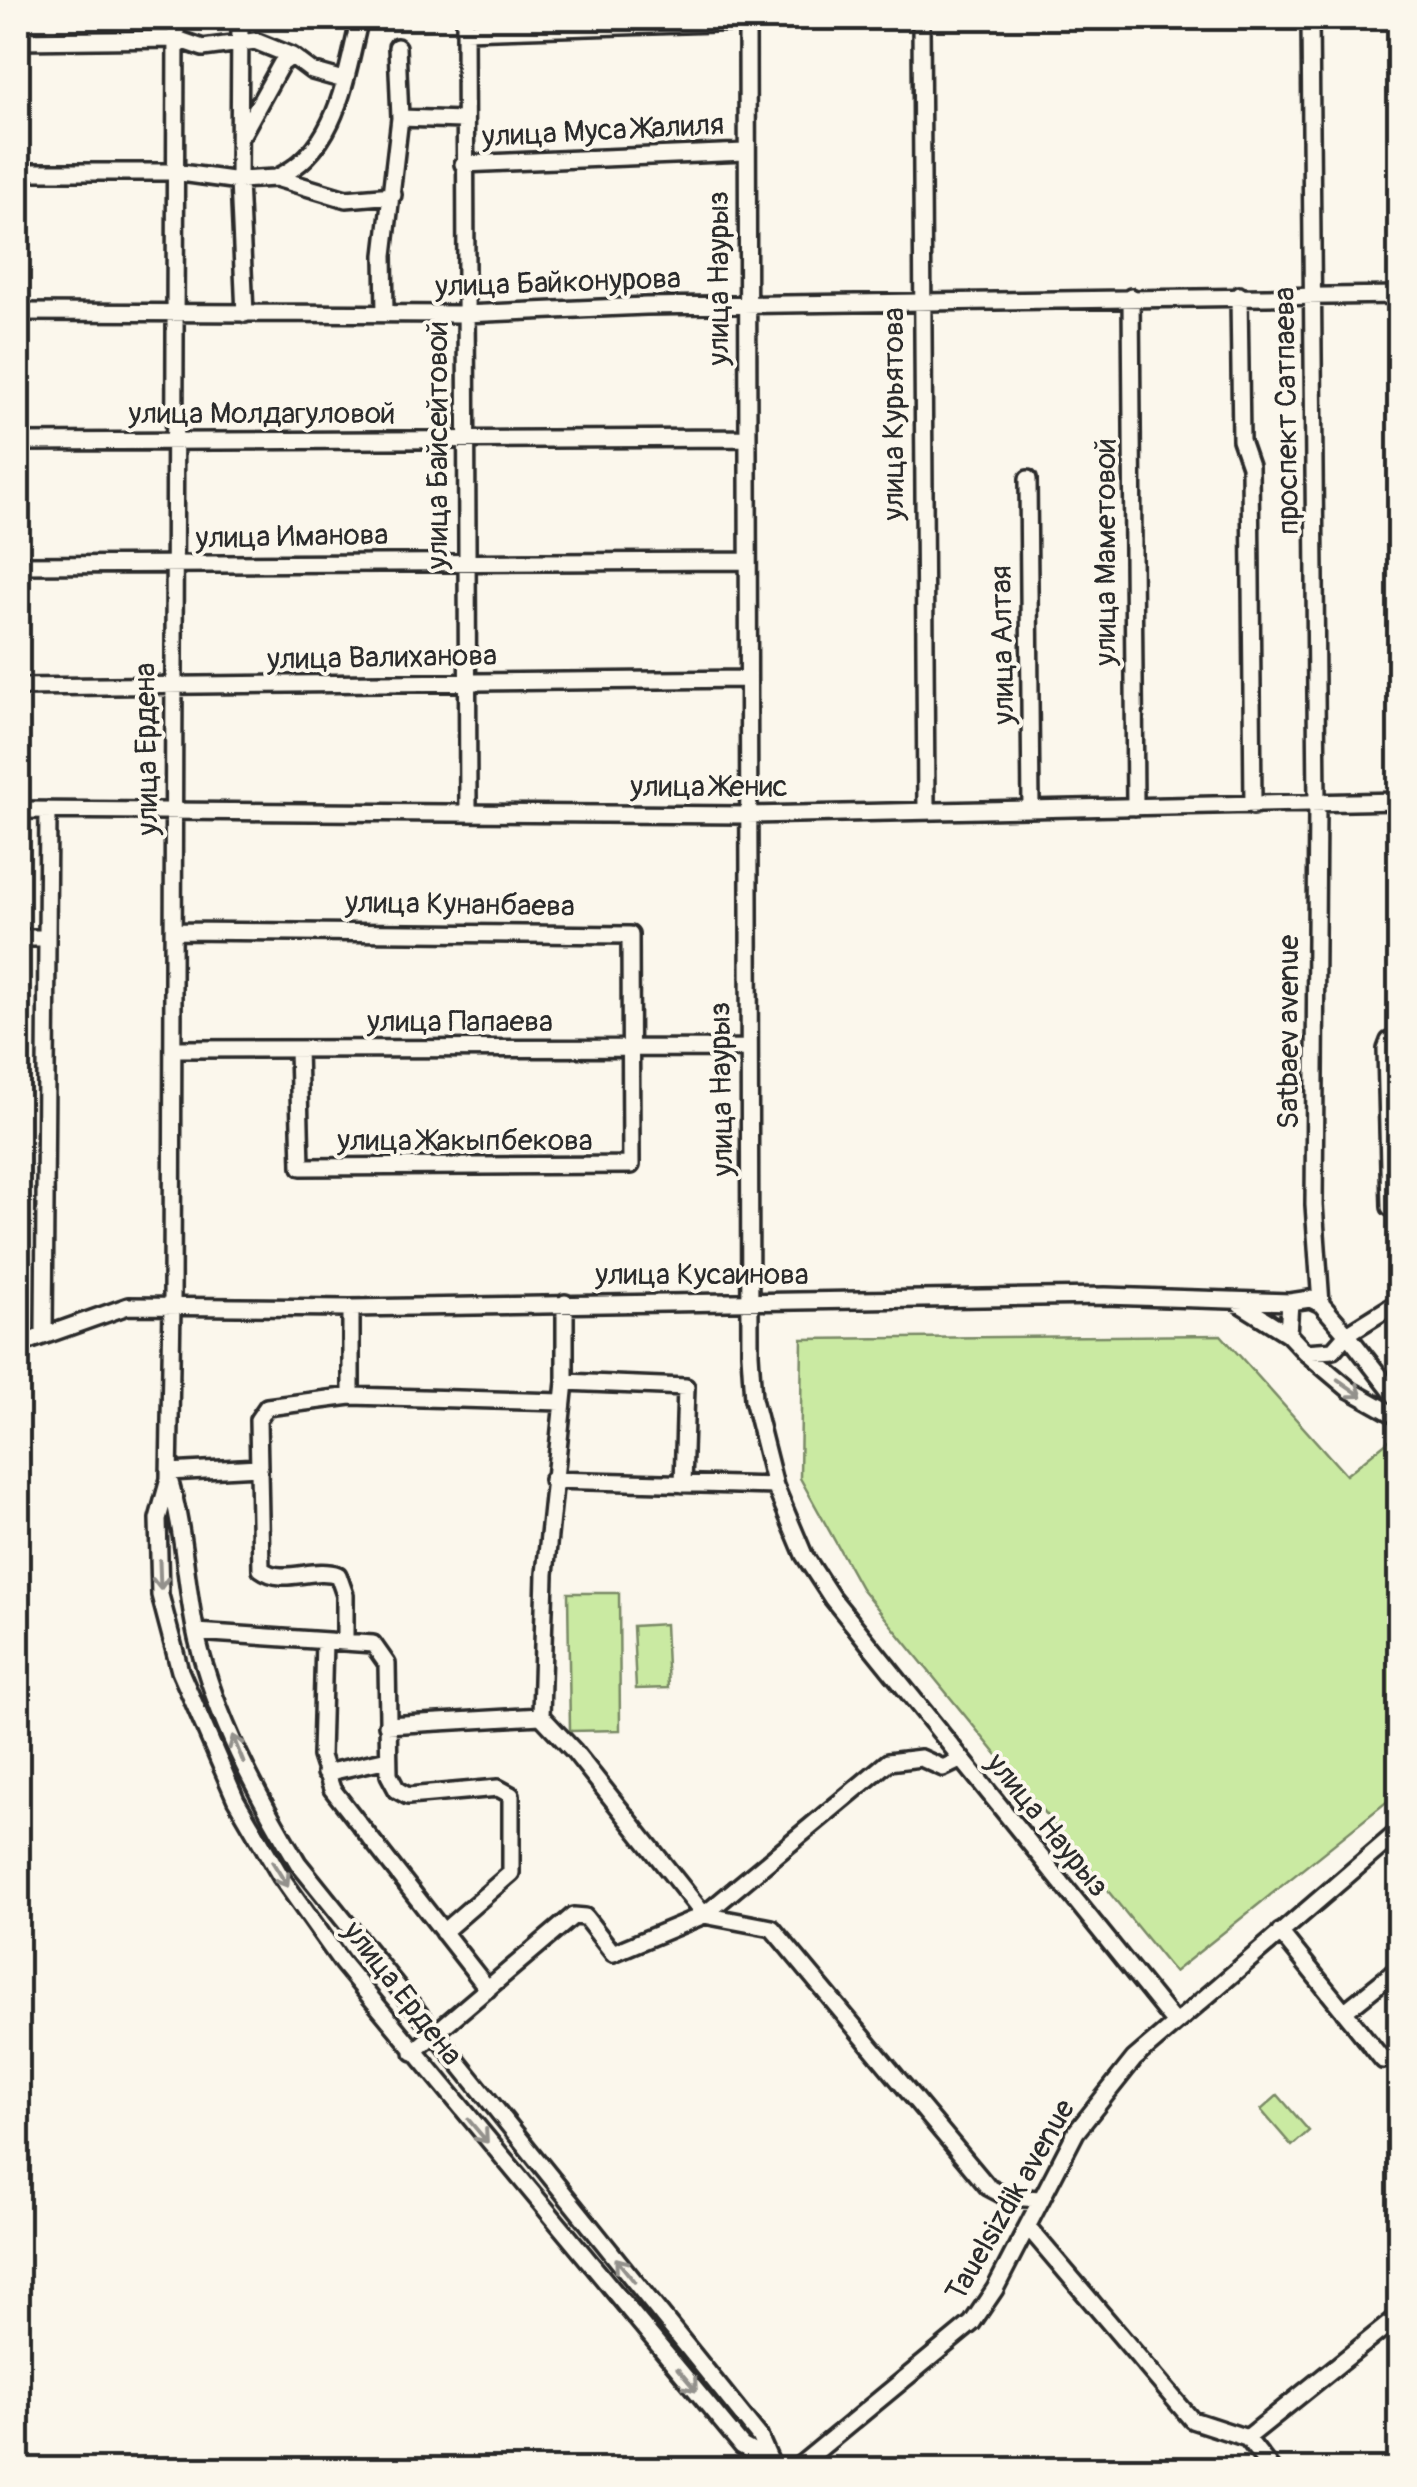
<svg xmlns="http://www.w3.org/2000/svg" width="1417" height="2487" viewBox="0 0 1417 2487" font-family="Pangolin,sans-serif">
<style>
.green{fill:#caeaa2;stroke:#7a8a66;stroke-width:2.5}
.lines{fill:none;stroke-linecap:round;stroke-linejoin:round}
.minor-casing{stroke:#2b2b2b;stroke-width:22}
.minor{stroke:#fbf7ec;stroke-width:15}
.oneway{stroke:#93918c}
.labels{text-anchor:middle;stroke-width:8;stroke-linejoin:round;paint-order:stroke}
.street-label{font-size:30px;fill:#2b2b2b;stroke:#fbf7ec}
</style>
<rect width="100%" height="100%" fill="#fbf7ec"/>
<filter id="ink" filterUnits="userSpaceOnUse"><feTurbulence type="fractalNoise" baseFrequency=".01" numOctaves="2"/><feDisplacementMap in="SourceGraphic" scale="20" xChannelSelector="R" yChannelSelector="G"/><feConvolveMatrix kernelMatrix="1 2 1 2 8 2 1 2 1" color-interpolation-filters="sRGB"/></filter>
<g filter="url(#ink)">
<path class="green" d="M1221,1335L1346,1475L1399,1432V1792L1174,1972L861,1588L800,1478L802,1339Z
M568,1593H619L620,1730L570,1731Z
M665,1624L668,1688L636,1689L633,1626Z
M1278,2095L1309,2131L1292,2146L1261,2110Z"/>
<g class="lines">
<g class="minor-casing">
<path id="minor" d="M176,18L172,1306L169,1479L158,1519L160,1595L180,1671L236,1800L281,1877L342,1963L742,2446L766,2459
M240,18L239,181L245,314
M465,18L468,813
M747,18L750,1353L753,1399L775,1486L804,1555L832,1598L1173,2021
M921,18L926,811
M1310,18L1317,804L1314,1205L1321,1304L1347,1334L1333,1350L1305,1352L1288,1334L1290,1302L1310,1299L1321,1304
M1380,18L1400,21
M465,31L746,22
M18,41L177,39L203,48L255,41L292,56
M400,118L463,120
M243,133L281,64L292,56L312,71L344,80
M463,164L745,152
M18,172H174L239,181
M276,178C338,150 345,78 360,18
M239,180L276,178L346,199L393,195
M1239,295L1241,440L1250,466L1253,806
M1131,297L1135,807
M18,312L464,314L646,306L1400,295
M385,313L384,255L400,118L397,47
M18,442L747,438
M1028,479L1031,809
M18,565L747,561
M18,687L748,679
M18,810L746,815L1400,801
M176,931L630,935L631,1165L301,1167L298,1049
M18,938H47
M1400,1036L1389,1041L1386,1049L1390,1207L1400,1213
M173,1049L746,1048
M1400,1301L1347,1334L1400,1402
M565,1303V1382L545,1574L541,1716L574,1751L704,1915L772,1928L988,2187L1007,2197L1041,2199
M1240,1304L1288,1334
M44,1333L48,810
M18,1345L128,1306L351,1308L1105,1296L1290,1302
M1305,1352L1350,1390L1400,1418
M565,1382L686,1387L683,1484
M351,1396L562,1402
M169,1472L258,1467
M169,1479C185,1532 185,1585 197,1638C216,1718 256,1793 298,1863L759,2436L774,2470
M552,1480L775,1486
M196,1632L373,1644L387,1664L389,1775L397,1790L408,1796L498,1788L511,1795V1873L443,1932
M324,1641L321,1756L332,1789L488,1989
M345,1641V1595L338,1575C312,1566 284,1586 261,1569L258,1420L267,1407L351,1396V1308
M387,1725L541,1716
M325,1773L388,1759
M1280,1932L1383,2060L1400,2054
M1344,2012L1400,1967
M413,2052L573,1916L585,1917L613,1953L704,1915L888,1762L921,1758L943,1768L960,1760
M1028,2227L1192,2420L1247,2438L1272,2470
M1247,2438L1400,2315
M794,2470L972,2323L995,2289L1076,2132L1134,2059L1400,1830"/>
</g>
<use href="#minor" class="minor"/>
</g>
<defs><path id="oneway-shaft" d="M-6 0H5M1.5-3L5.5 0L1.5 3" fill="none" stroke-width="1.6" stroke-linecap="round" stroke-linejoin="round" transform="scale(2.5)"/></defs>
<g class="oneway">
<use href="#oneway-shaft" transform="translate(1350 1388) rotate(35)"/>
<use href="#oneway-shaft" transform="translate(160 1575) rotate(88)"/>
<use href="#oneway-shaft" transform="translate(238 1749) rotate(-112)"/>
<use href="#oneway-shaft" transform="translate(280 1874) rotate(58)"/>
<use href="#oneway-shaft" transform="translate(478 2131) rotate(50)"/>
<use href="#oneway-shaft" transform="translate(625 2270) rotate(-129)"/>
<use href="#oneway-shaft" transform="translate(687 2380) rotate(50)"/>
</g>
</g>
<g class="labels">
<g class="street-label">
<text transform="translate(603 130) rotate(-3)" y="10">улица Муса Жалиля</text>
<text transform="translate(718 278) rotate(-90)" y="10">улица Наурыз</text>
<text transform="translate(558 282) rotate(-2)" y="10">улица Байконурова</text>
<text transform="translate(1286 411) rotate(-91)" y="10">проспект Сатпаева</text>
<text x="262" y="423">улица Молдагуловой</text>
<text transform="translate(893 414) rotate(-90)" y="10">улица Курьятова</text>
<text transform="translate(437 445) rotate(-90)" y="10">улица Байсейтовой</text>
<text transform="translate(292 536) rotate(-1)" y="10">улица Иманова</text>
<text transform="translate(1105 552) rotate(-90)" y="10">улица Маметовой</text>
<text transform="translate(1002 645) rotate(-91)" y="10">улица Алтая</text>
<text transform="translate(382 657) rotate(-1)" y="10">улица Валиханова</text>
<text transform="translate(146 749) rotate(-91)" y="10">улица Ердена</text>
<text x="709" y="796">улица Женис</text>
<text transform="translate(460 904) rotate(1)" y="10">улица Кунанбаева</text>
<text x="460" y="1031">улица Папаева</text>
<text transform="translate(1288 1032) rotate(-90)" y="10">Satbaev avenue</text>
<text transform="translate(721 1089) rotate(-91)" y="10">улица Наурыз</text>
<text x="465" y="1150">улица Жакыпбекова</text>
<text x="702" y="1284">улица Кусаинова</text>
<text transform="translate(1048 1825) rotate(51)" y="10">улица Наурыз</text>
<text transform="translate(403 1993) rotate(52)" y="10">улица Ердена</text>
<text transform="translate(1010 2200) rotate(-60)" y="10">Tauelsizdik avenue</text>
</g>
</g>
<rect width="1417" height="2487" fill="none" stroke="#fbf7ec" stroke-width="60"/>
<rect x="30" y="30" width="1357" height="2427" fill="none" stroke="#2b2b2b" stroke-width="4" filter="url(#ink)"/>
</svg>
